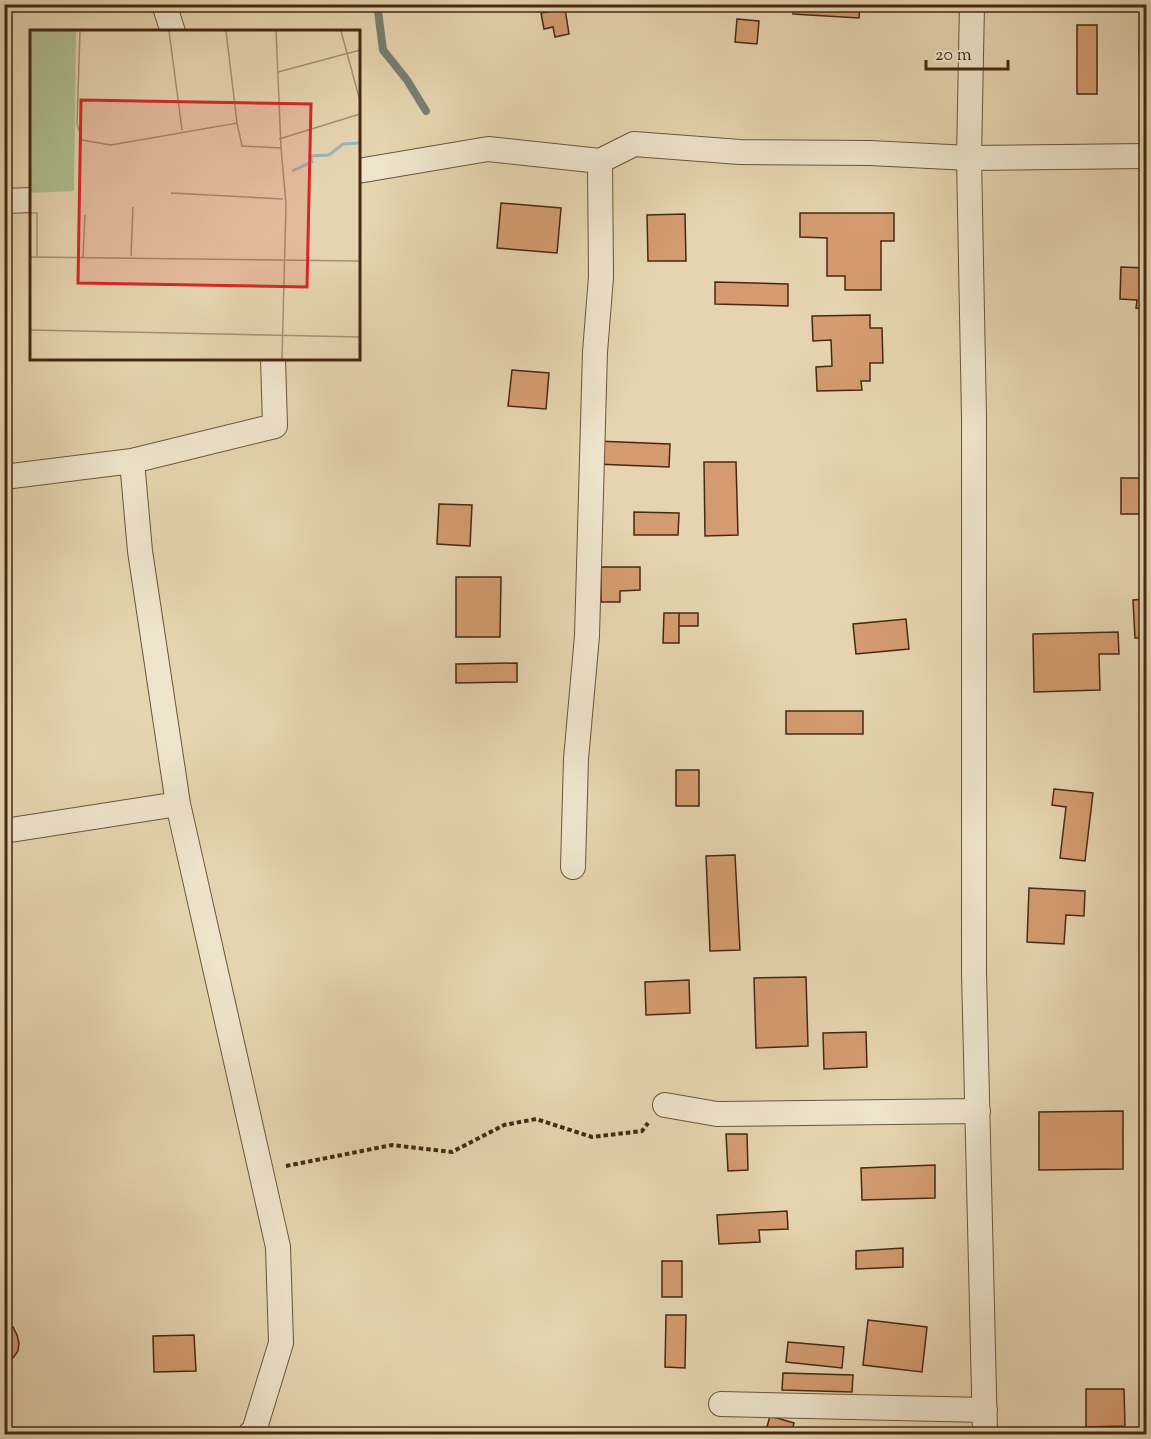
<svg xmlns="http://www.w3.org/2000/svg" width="1151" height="1439" viewBox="0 0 1151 1439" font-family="'Sorts Mill Goudy',serif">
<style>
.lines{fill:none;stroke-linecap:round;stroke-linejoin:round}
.stream{stroke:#787e74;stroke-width:8}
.building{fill:#d49b70;stroke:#462913;stroke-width:1.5}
.street-casing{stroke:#6e543a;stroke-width:26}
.path{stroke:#462913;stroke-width:4;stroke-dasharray:4.5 3;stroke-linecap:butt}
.street{stroke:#eee3cb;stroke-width:24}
.inset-river{fill:none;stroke:#99b6b4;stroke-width:3}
.inset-road{fill:none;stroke:#a59071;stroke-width:1.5}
.view{fill:#d62828;fill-opacity:0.15;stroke:#d62828;stroke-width:3}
.inset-edge{fill:none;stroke:#462913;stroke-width:3}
</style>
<rect width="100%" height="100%" fill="#e5d4af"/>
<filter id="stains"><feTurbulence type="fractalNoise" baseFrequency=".00333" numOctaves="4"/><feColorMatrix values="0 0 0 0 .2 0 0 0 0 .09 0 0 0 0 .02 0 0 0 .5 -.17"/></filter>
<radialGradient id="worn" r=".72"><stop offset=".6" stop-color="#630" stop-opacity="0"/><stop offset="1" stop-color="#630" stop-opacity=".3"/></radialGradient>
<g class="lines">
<path class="stream" d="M374,4L378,11L383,50L407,80L426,111"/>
</g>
<path class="building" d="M794,4H860L859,18L793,14Z
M565,9L569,34L555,37L553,27L544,29L541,13Z
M737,19L759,21L757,44L735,42Z
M1077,25H1097V94H1077Z
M1140,29L1146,30V54L1139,53Z
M501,203L561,208L557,253L497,248Z
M800,213H894V241H881V290H845V276H827V238L800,237Z
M685,214L686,261H648L647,215Z
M1121,267L1146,268V309L1136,308L1137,300L1120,299Z
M715,282L788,284V306L715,304Z
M870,315V328H882L883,363H870V381H861L862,390L817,391L816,367L832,366L831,340L813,341L812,316Z
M512,370L549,373L546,409L508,406Z
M596,441L670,444L669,467L595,464Z
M704,462H736L738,535L705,536Z
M1121,478H1146V514H1121Z
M439,504L472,505L470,546L437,544Z
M634,512L679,513L678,535H634Z
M601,567H640V590L620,591V602H601Z
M456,577H501L500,637H456Z
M1146,599V638H1135L1133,600Z
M664,613H679V643H663Z
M679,613H698V626H679Z
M906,619L909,649L856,654L853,624Z
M1118,632L1119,654H1099L1100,690L1034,692L1033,634Z
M517,663V682L456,683V664Z
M786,711H863V734H786Z
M676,770H699V806H676Z
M1054,789L1093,793L1085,861L1060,858L1066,807L1052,805Z
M735,855L740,950L710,951L706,856Z
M1029,888L1085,891L1084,916L1066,915L1064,944L1027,942Z
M806,977L808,1046L756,1048L754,978Z
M689,980L690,1013L646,1015L645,982Z
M866,1032L867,1067L824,1069L823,1033Z
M1123,1111V1169L1039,1170V1112Z
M726,1134H747L748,1170L728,1171Z
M935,1165V1198L862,1200L861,1168Z
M787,1211L788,1229L759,1230L760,1242L719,1244L717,1215Z
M903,1248V1267L856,1269V1251Z
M662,1261H682V1297H662Z
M666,1315H686L685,1368L665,1367Z
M868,1320L927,1327L922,1372L863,1365Z
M4,1322L13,1327L17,1335L19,1343L18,1351L13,1358L4,1364Z
M194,1335L196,1371L154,1372L153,1336Z
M788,1342L844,1347L842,1368L786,1362Z
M783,1373L853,1375L852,1392L782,1390Z
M1086,1389H1124L1125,1426L1086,1427Z
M770,1416L794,1423L791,1434H765Z"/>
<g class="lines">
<g class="street-casing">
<path id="street" d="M164,4L173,32
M972,4L969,158L974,417V972L985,1434
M358,171L488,149L600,161L634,144L740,152L870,153L969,158L1146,156
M4,201L32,200
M4,477L132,461
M4,831L178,804
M573,867L576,759L587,636L595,352L601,277L600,161
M665,1105L717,1114L978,1111
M721,1404L985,1410
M250,1434L254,1431L281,1343L278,1247L178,804L140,551L132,461L275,426L273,358"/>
</g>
<path class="path" d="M286,1166L392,1145L452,1152L504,1125L536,1119L592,1137L642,1131L648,1123"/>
<use href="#street" class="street"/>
</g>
<g transform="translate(30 30)">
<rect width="330" height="330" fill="#e5d4af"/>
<path d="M0,1H46L44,161L0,163Z" fill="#afbe8f"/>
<path class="inset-river" d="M262,141L282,132L280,126L299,125L313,114L330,113"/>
<path class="inset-road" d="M50,1L47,94L52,110L81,115L207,93L212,116L251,118L256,174L252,329M139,1L152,100M196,1L207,93M246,1L251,118M311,1L330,71M248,42L330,20M249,109L330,84M141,163L253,169M0,183H7V227M101,226L103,177M0,227L330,231M53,227L55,185M0,300L330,307"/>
<path class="view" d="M51,70L281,74L277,257L48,253Z"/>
<rect width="330" height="330" class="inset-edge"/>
</g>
<rect width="1151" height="1439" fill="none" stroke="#e5d4af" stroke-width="24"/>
<rect x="6" y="6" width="1139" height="1427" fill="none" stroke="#462913" stroke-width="3"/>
<rect x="12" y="12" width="1127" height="1415" fill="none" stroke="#462913" stroke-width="1.5"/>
<path d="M926 60v9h82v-9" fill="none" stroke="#462913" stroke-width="3"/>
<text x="935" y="60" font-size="18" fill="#462913" stroke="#eee3cb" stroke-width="4.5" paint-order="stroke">20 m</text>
<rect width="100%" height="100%" filter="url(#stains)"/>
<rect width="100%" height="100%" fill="url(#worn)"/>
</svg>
